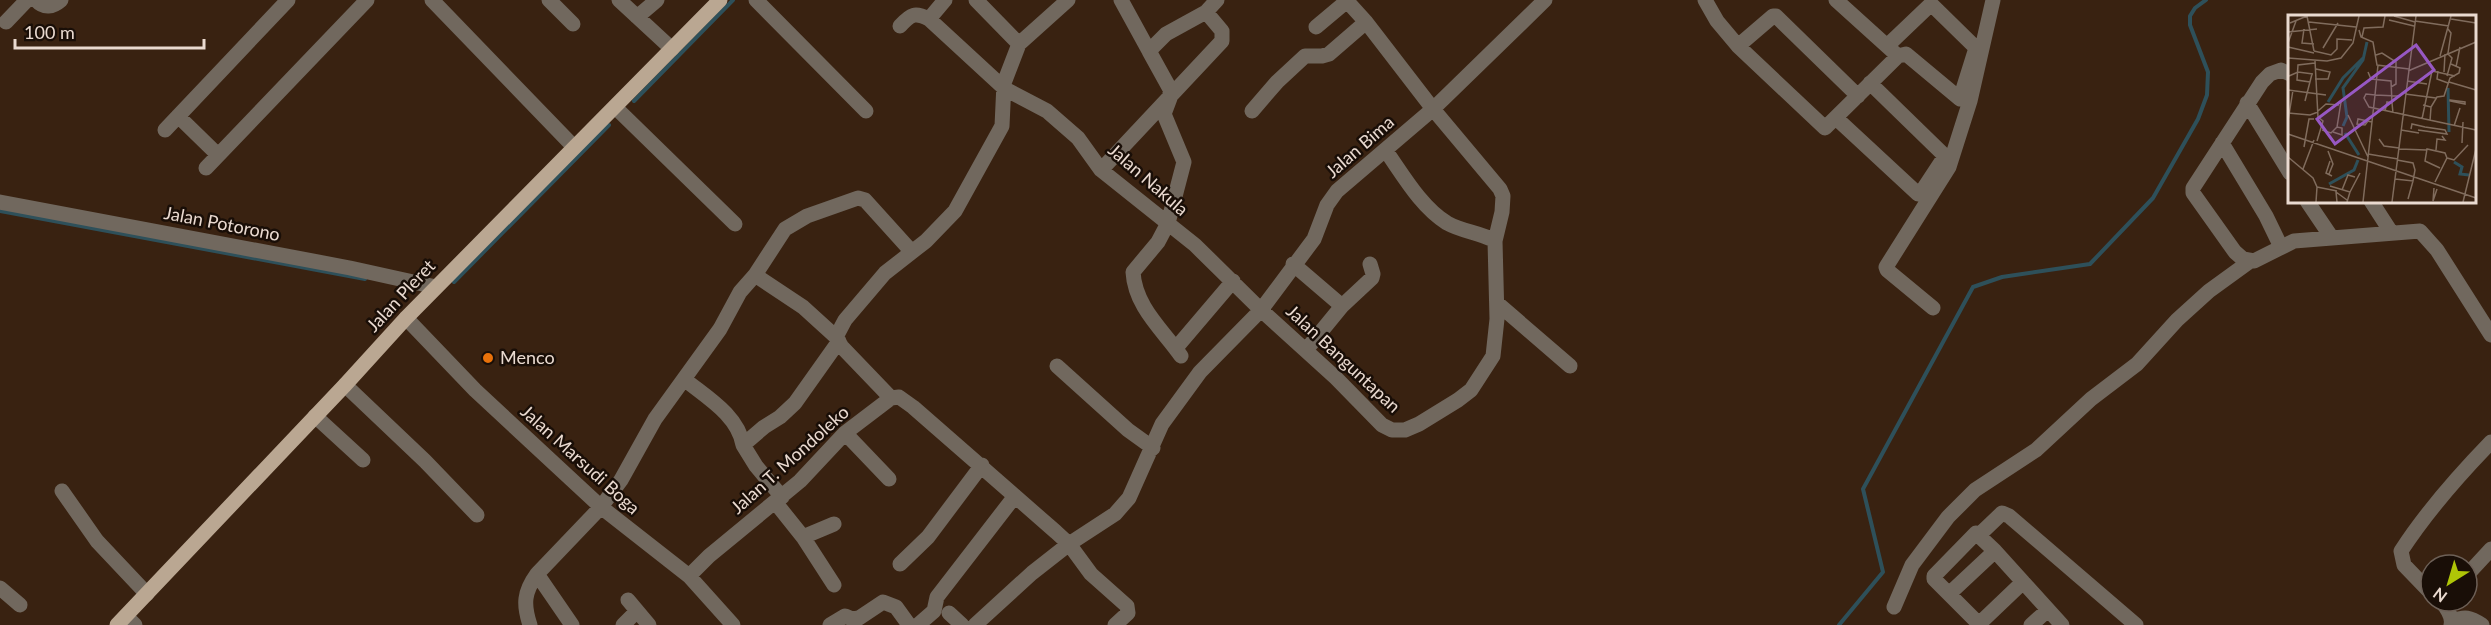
<svg xmlns="http://www.w3.org/2000/svg" width="2491" height="625" viewBox="0 0 2491 625" font-family="Lato,sans-serif">
<style>
.lines{fill:none;stroke-linecap:round;stroke-linejoin:round}
.stream{stroke:#2e505a;stroke-width:4}
.minor{stroke:#71685e;stroke-width:15}
.major{stroke:#baa792;stroke-width:15}
.food-dot{fill:#e8710a;stroke:#190e07;stroke-width:2}
.labels{text-anchor:middle;stroke-width:5;stroke-linejoin:round;paint-order:stroke}
.street-label{font-size:18px;fill:#eadad0;stroke:#190e07}
.poi-label{font-size:18px;fill:#eadad0;stroke:#190e07;text-anchor:start}
.inset-river{fill:none;stroke:#2e505a;stroke-width:3}
.inset-road{fill:none;stroke:#806c5d;stroke-width:1.5}
.view{fill:#9758c3;fill-opacity:0.15;stroke:#9758c3;stroke-width:3}
.inset-edge{fill:none;stroke:#eadad0;stroke-width:3}
</style>
<rect width="100%" height="100%" fill="#392211"/>
<g class="lines">
<path class="stream" d="M634,101L733,0
M0,211L365,279
M454,282L609,125
M1839,625L1883,572L1863,489L1973,287L2002,277L2090,264L2153,198L2198,119L2207,95L2208,72L2190,25V16L2195,8L2206,0"/>
<path class="minor" d="M36,0C44,9 53,7 61,0
M432,0L573,146
M549,0L573,24
M619,0L672,49
M756,0L866,111
M976,0L1019,44
M1068,0L1019,44L1004,83L1002,126L955,211L926,241L885,273L845,320L836,337L842,347L891,398L899,397L913,407L1056,532L1069,544L1091,574L1127,606L1128,613L1115,625
M1121,0L1149,51L1166,34L1206,12L1217,0
M1705,0L1717,21L1738,46L1825,128L1898,56L1836,0
M637,17L657,0
M929,19L945,0
M6,22L27,0
M900,26C911,14 915,12 929,19L1005,89L1047,111L1078,138L1101,170L1195,245L1261,310L1314,239L1327,205L1337,191L1433,109L1545,0
M1316,27L1347,1
M1738,46L1773,16H1776L1858,96
M1887,46L1931,4L1976,48L1960,99L1906,54L1898,56
M1149,51L1170,89V98L1164,114L1184,162L1168,223L1158,242L1133,272C1135,307 1163,330 1181,356
M2290,74L2281,70L2270,74L2262,82L2193,188V193L2235,252L2243,259L2254,261L2294,241L2420,231L2437,250L2491,335
M2247,103L2290,173
M615,107L735,224
M1252,111L1277,82L1305,56H1322L1329,54L1366,22
M178,116L218,155
M1836,118L1918,194H1920L1945,156L1870,83
M165,130L288,0
M2222,143L2266,216L2281,247
M1386,151C1403,175 1421,207 1447,223C1463,232 1479,232 1495,241
M206,168L367,0
M1101,170L1222,41V31L1206,12
M2307,201L2332,238
M2371,201L2391,232
M0,202L350,268L436,287
M1293,264L1342,306
M755,275L803,307L836,337
M1497,303L1570,366
M1933,308L1887,270L1886,267L1949,167L1970,101L1993,0
M406,318L475,390L601,507L689,576L733,625
M1176,348L1233,281
M1306,350L1342,306L1372,278L1373,274L1370,264
M1057,366L1128,430L1153,448
M684,379C706,397 738,415 743,445
M345,385L425,461L477,515
M315,416L363,460
M845,433L889,479
M62,491L97,541L147,594
M782,497L756,466L743,445L764,427L780,417L795,403L839,341
M775,502L803,537L834,524
M1979,535L2002,513L2009,516L2136,625
M803,537L834,585
M900,564L928,537L982,465
M537,574L572,625
M2467,575L2491,549
M689,576L709,556L800,481L845,433L891,398
M0,588L20,605
M2431,593L2404,565L2401,551C2427,511 2458,476 2491,442
M1949,594L1995,551
M628,600L649,625
M2440,601C2446,606 2453,617 2451,625
M1894,607L1912,565L1948,517L1975,490L2036,450L2091,399L2137,364L2177,320L2209,291L2249,262
M949,613L962,625
M126,616L135,625
M2452,621C2465,616 2470,617 2482,625
M1979,624L2023,582
M530,625C523,604 524,592 537,574L601,507L621,480L655,419L720,329L740,292L755,275L785,229L807,216L858,198L865,200L912,252
M623,625L637,611
M830,625L845,616L852,619L859,618L883,602L896,607L909,625
M918,625L934,611L937,597L1015,496
M975,625L1032,573L1069,544L1115,514L1129,498L1162,424L1200,372L1261,310L1336,378L1382,425L1392,430H1405L1419,424L1458,400L1471,390L1493,356L1497,319L1495,241L1502,212L1503,196L1500,189L1433,109L1366,22L1346,0
M1980,625L1934,579V576L1976,533L1995,551L2062,625
M2031,625L2048,610"/>
<path class="major" d="M117,625L345,385L406,318L720,0"/>
</g>
<circle class="food-dot" cx="488" cy="358" r="6"/>
<g class="labels">
<g class="street-label">
<text transform="translate(1360 147) rotate(-41)" y="6">Jalan Bima</text>
<text transform="translate(1148 180) rotate(41)" y="6">Jalan Nakula</text>
<text transform="translate(222 224) rotate(11)" y="6">Jalan Potorono</text>
<text transform="translate(401 296) rotate(-47)" y="6">Jalan Pleret</text>
<text transform="translate(1343 359) rotate(43)" y="6">Jalan Banguntapan</text>
<text transform="translate(580 460) rotate(42)" y="6">Jalan Marsudi Boga</text>
<text transform="translate(790 460) rotate(-42)" y="6">Jalan T. Mondoleko</text>
</g>
<g class="poi-label">
<text x="500" y="364">Menco</text>
</g>
</g>
<g transform="translate(2288 15)">
<rect width="188" height="188" fill="#392211"/>
<path class="inset-river" d="M160,73L161,117M40,87L55,63L75,43M55,111L59,102L55,73L75,45L79,27M57,118L71,140M166,147L174,152L172,159L181,160M41,169L66,155L70,145"/>
<path class="inset-road" d="M19,1L26,36M106,1L127,7M163,4L188,8M101,5L126,11M127,6L161,11M21,7L68,12M2,8L19,1M16,14L14,28L26,29M71,15L73,22L85,27L89,50L121,54M0,17L29,14M74,22L76,13L95,12L97,1M0,28L8,6M0,32L26,38M35,33L50,8M26,36L43,40L49,34V24L64,25M160,38L163,18L160,14M88,40L94,38L108,47V69L103,72M152,41L163,1M0,43L39,46L53,43L65,28L71,1M27,46L30,102L35,106L29,126M90,50L87,80L78,79L76,83L81,92L188,115M168,52L172,32M120,56L188,27M150,56L149,64L160,68M80,57L83,64L103,66L104,88M156,57L157,39M1,61L10,57L25,59M159,61L164,43L159,38M27,64H40L42,57L28,54M119,66L139,69M22,67L9,65L10,50L27,48M161,67L188,75M0,75L38,80M117,79L148,83M162,85L177,87V89L162,86ZM17,86L24,59M135,90L143,92L142,106M143,92L149,82L156,81L162,63L171,58L172,53L163,49M30,96L38,89L51,90M97,96L99,87L104,88L105,98M0,98L22,100L30,97M60,100L80,142M134,104L144,56L167,61M0,106L5,75M80,106L77,110L69,109L70,104L84,107M166,111L172,93M49,112L53,87M123,114L124,109L137,112M34,115L43,118L49,112L54,113V120L45,117M113,115L131,118M130,115L159,119L157,115L137,112M0,119L188,183M91,124L96,131L111,133M174,128L175,107M16,132L21,104H26M111,134L139,135M148,135L149,124L157,125L154,121M40,136L45,149L41,159M80,139L110,144M0,142L25,163L29,172L28,187M42,146L38,158L44,161M152,153L137,146L139,134L157,138L159,143M15,154L26,125M107,164L125,166L127,155L125,148L109,145M147,167L159,143L166,145L180,130M42,171L62,177L59,187M29,172L49,176M146,173L145,186L149,174M54,175L60,160L67,162M62,177L72,158M120,184L125,166M49,187L48,177L59,185M75,187L87,80L110,81M104,187L128,1M175,187L188,134"/>
<path class="view" d="M128,30L146,55L47,129L29,104Z"/>
<rect width="188" height="188" class="inset-edge"/>
</g>
<g transform="translate(2449 583) rotate(217)"><circle r="28" fill="#190e07" stroke="#6d6057" stroke-width="1.5"/>
<path d="M0-4.5L10 22L0 15L-10 22Z" fill="#afc507"/>
<text y="-9" font-size="16" font-weight="bold" text-anchor="middle" fill="#eadad0">N</text>
</g>
<path d="M15 39v9h189v-9" fill="none" stroke="#eadad0" stroke-width="3"/>
<text x="24" y="39" font-size="18" fill="#eadad0" stroke="#190e07" stroke-width="4.5" paint-order="stroke">100 m</text>
</svg>
